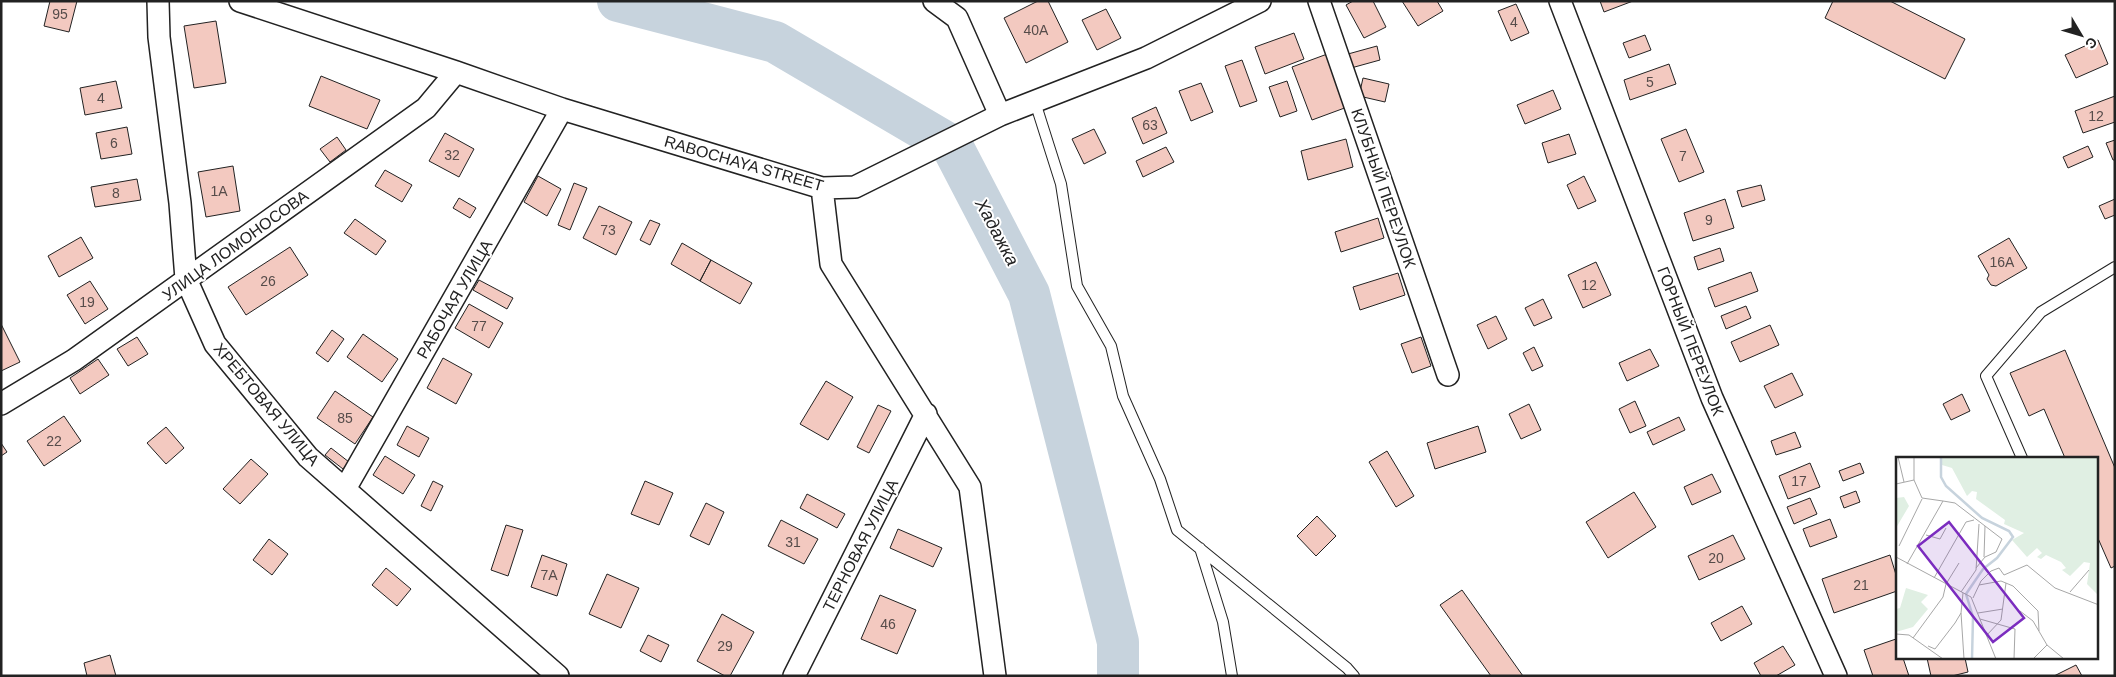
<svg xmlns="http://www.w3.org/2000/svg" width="2116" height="677" viewBox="0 0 2116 677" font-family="Helvetica,sans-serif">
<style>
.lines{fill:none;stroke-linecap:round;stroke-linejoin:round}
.river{stroke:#c7d3dd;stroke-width:42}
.building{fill:#f3c9c0;stroke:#222}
.lane-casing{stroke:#222;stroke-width:12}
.street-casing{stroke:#222;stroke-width:24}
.lane{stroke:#fff;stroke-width:10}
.street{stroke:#fff;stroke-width:21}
.labels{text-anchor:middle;stroke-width:4;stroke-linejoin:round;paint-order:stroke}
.number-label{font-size:14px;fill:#564c4a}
.street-label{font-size:16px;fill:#222;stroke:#fff}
.water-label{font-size:18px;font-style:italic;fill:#222;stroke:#fff}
.inset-river{fill:none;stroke:#c7d3dd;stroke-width:2.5}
.inset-road{fill:none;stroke:#a7a7a7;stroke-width:1}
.view{fill:#7b2cbf;fill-opacity:0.15;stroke:#7b2cbf;stroke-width:2.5}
.inset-edge{fill:none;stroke:#222;stroke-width:2.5}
</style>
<rect width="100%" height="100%" fill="#fff"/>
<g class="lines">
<path class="river" d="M618,1L775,42L952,146L1029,294L1118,642V676"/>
</g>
<path class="building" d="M50,1H77L69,32L44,26Z
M1038,1H1048L1068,42L1026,63L1004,18Z
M1353,1H1373L1386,27L1364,38L1346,5Z
M1402,1H1437L1443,11L1418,26Z
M1600,1H1633L1604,12Z
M1833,1H1890L1965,39L1945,79L1825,18Z
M1516,4L1529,33L1511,41L1498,11Z
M1106,9L1121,38L1097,50L1082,20Z
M216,21L226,83L194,88L184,26Z
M1294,33L1304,59L1265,74L1255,47Z
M1645,35L1651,50L1629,58L1623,43Z
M2098,40L2108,64L2076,78L2065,55Z
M1377,46L1380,60L1351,68L1348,54Z
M1330,53L1350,106L1312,120L1292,67Z
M1242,60L1257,101L1240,107L1225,66Z
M1669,64L1676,84L1630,100L1624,80Z
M321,76L380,100L367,129L309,106Z
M1363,78L1389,84L1385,102L1359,96Z
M116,81L122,108L85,115L80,88Z
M1287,81L1297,111L1280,117L1269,87Z
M1201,83L1213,112L1191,121L1179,91Z
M1553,90L1561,109L1525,124L1517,105Z
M2115,96V122L2083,133L2075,111Z
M1156,107L1167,133L1143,144L1132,118Z
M127,127L132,154L101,159L96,133Z
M1094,129L1106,153L1084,164L1072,139Z
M1686,129L1704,172L1679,182L1661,139Z
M445,133L474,149L459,177L429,161Z
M1569,134L1576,154L1548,163L1542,143Z
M337,137L346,150L330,162L320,149Z
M1346,139L1353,167L1308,180L1301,151Z
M2115,140V160H2113L2106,143Z
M2088,146L2093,157L2068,168L2063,157Z
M1166,147L1174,162L1143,177L1136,161Z
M233,166L240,211L206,217L198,172Z
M385,170L412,185L402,202L375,186Z
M538,176L561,189L547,216L524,202Z
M1584,176L1596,201L1578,209L1567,185Z
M137,179L141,200L95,207L91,187Z
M574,183L587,188L570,230L558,225Z
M1761,185L1765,200L1742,207L1737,191Z
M459,198L476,208L470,218L453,208Z
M1725,199L1734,228L1693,241L1684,213Z
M2115,199V215L2105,219L2099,206Z
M599,206L632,222L616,255L583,238Z
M1378,218L1384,238L1341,252L1335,232Z
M355,219L386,241L376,255L344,233Z
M650,220L660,224L650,245L640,240Z
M81,237L93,258L59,277L48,256Z
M2009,238L2027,268L1996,286L1991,285L1987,279L1989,275L1978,256Z
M682,243L711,260L700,281L671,264Z
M290,247L308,275L246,315L228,287Z
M1720,248L1724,261L1698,270L1694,257Z
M711,260L752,283L740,304L700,281Z
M1596,262L1611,295L1583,308L1568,275Z
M1751,272L1758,291L1715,307L1708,288Z
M1398,273L1405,295L1360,310L1353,287Z
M479,280L513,298L507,309L473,290Z
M90,281L108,309L85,324L67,295Z
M1543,299L1552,318L1534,326L1525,308Z
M469,304L503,323L489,348L455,328Z
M1746,306L1751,318L1726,329L1721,316Z
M1496,316L1507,339L1488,349L1477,325Z
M1,324L20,362L1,371Z
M1770,325L1779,345L1740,362L1731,342Z
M332,330L344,339L328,362L316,353Z
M363,334L398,359L382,382L347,357Z
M137,337L148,354L128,366L117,349Z
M1421,337L1431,366L1412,373L1401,344Z
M1534,347L1543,366L1532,371L1523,353Z
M1650,349L1659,366L1627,381L1619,363Z
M2065,350L2115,468V566L2111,568L2097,536V458H2065L2044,409L2029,416L2010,373Z
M443,358L472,374L456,404L427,388Z
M98,359L109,375L80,394L70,378Z
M1792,373L1803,395L1775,408L1764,386Z
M826,381L853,397L828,440L800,424Z
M335,391L373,417L355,444L317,418Z
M1962,394L1970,411L1951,420L1943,404Z
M1635,401L1646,426L1630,433L1619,409Z
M1529,404L1541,430L1521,439L1509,414Z
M878,405L891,411L869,453L857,447Z
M64,416L81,441L44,466L27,441Z
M1679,417L1685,430L1653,445L1647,432Z
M407,426L429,438L419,457L397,445Z
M1478,426L1486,452L1435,469L1427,443Z
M166,427L184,448L166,464L147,443Z
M1795,432L1801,447L1776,455L1771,441Z
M1,443L7,452L1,456Z
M331,448L349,462L343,469L325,455Z
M1387,451L1414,496L1396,507L1369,462Z
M385,456L415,475L403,494L373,475Z
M251,459L268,474L240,504L223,489Z
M1810,463L1820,487L1788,499L1779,476Z
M1860,463L1864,473L1843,481L1839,471Z
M1712,474L1721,492L1692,505L1684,487Z
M433,481L443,486L431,511L421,506Z
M645,481L673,493L659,525L631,514Z
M1856,491L1860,502L1844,508L1840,497Z
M1634,492L1656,527L1608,558L1586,522Z
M807,494L845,514L837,528L800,508Z
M1810,498L1817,514L1794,524L1787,507Z
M706,503L724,512L709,545L690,536Z
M1317,516L1336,536L1316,556L1297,536Z
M1830,519L1837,537L1810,547L1803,529Z
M781,520L818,539L804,564L768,546Z
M506,525L523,530L508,576L491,570Z
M898,529L942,548L933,567L890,548Z
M1733,535L1745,559L1699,580L1688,556Z
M269,539L288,554L272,575L253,560Z
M542,555L567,564L557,596L531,587Z
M1890,555L1897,578V591L1834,613L1822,579Z
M386,568L411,589L397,606L372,585Z
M607,574L639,588L621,628L589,614Z
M1462,590L1523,676H1491L1440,605Z
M880,595L916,610L897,654L861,639Z
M1742,606L1752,624L1721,641L1711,623Z
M722,614L754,632L730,676H725L697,661Z
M648,635L669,645L661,662L640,651Z
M1896,639L1897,658H1903L1909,676H1873L1864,650Z
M1783,646L1795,665L1776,676H1761L1754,663Z
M110,655L116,676H87L84,663Z
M1927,658H1965L1968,672L1952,676H1931Z
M2076,665L2082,676H2054Z"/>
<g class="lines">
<g class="lane-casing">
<path id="lane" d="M1035,102L1061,184L1077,286L1111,346L1123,396L1160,479L1177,530L1347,668L1354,676
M2022,458L1986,376L2041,312L2115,267
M1200,548L1223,622L1232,676"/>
</g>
<g class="street-casing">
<path id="street" d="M158,1L159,37L180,203L186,279L215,344L308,457L558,676
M240,1L456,72L562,109L822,188L855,187L1000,115L1146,58L1260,1
M934,1L957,18L1000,115
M1319,1L1448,375
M1560,1L1712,398L1836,676
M822,188L831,264L970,487L995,676
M1,404L74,360L426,108L456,72
M345,489L562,109
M794,676L926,414"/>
</g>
<use href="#lane" class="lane"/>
<use href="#street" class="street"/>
</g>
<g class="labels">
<g class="number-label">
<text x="60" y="19">95</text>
<text x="1514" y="27">4</text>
<text x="1036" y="35">40А</text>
<text x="1650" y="87">5</text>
<text x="101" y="103">4</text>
<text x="2096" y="121">12</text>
<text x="1150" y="130">63</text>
<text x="114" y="148">6</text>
<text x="452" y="160">32</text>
<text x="1683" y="161">7</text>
<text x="219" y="196">1А</text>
<text x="116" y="198">8</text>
<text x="1709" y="225">9</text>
<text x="608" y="235">73</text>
<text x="2002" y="267">16А</text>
<text x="268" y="286">26</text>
<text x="1589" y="290">12</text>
<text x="87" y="307">19</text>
<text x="479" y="331">77</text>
<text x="345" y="423">85</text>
<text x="54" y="446">22</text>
<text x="1799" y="486">17</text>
<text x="793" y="547">31</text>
<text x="1716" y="563">20</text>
<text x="549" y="580">7А</text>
<text x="1861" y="590">21</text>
<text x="888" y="629">46</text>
<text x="725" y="651">29</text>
</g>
<g class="street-label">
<text transform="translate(744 163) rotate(16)" y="6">RABOCHAYA STREET</text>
<text transform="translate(1384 188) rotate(71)" y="6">КЛУБНЫЙ ПЕРЕУЛОК</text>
<text transform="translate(235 245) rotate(-36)" y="6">УЛИЦА ЛОМОНОСОВА</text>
<text transform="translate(454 299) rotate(-60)" y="6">РАБОЧАЯ УЛИЦА</text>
<text transform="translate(1691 341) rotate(69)" y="6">ГОРНЫЙ ПЕРЕУЛОК</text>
<text transform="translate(267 404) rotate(50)" y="6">ХРЕБТОВАЯ УЛИЦА</text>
<text transform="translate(860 545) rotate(-63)" y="6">ТЕРНОВАЯ УЛИЦА</text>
</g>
<g class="water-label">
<text transform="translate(997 232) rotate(62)" y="6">Хадажка</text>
</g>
</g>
<g transform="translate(1896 457)">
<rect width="202" height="202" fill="#fff"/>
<path d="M46,0H202V138L191,127L194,106L188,105L174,119L166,113L170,111L165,105L150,98L145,102L141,100L146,96L141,91L131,100L116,83L128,76L108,67L109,63L80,42L81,35L76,34L71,39L56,11L46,8ZM8,40L13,49L0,71V41ZM10,131L32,138L25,145L32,152L17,170L0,175V152L4,151Z" fill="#e0efe3"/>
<path class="inset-river" d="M45,0V20L50,29L86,61L113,74L117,80L101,101L87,112L70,137L77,160L76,202"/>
<path class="inset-road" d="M2,0L8,25M0,27L18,23M47,44L59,46L106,82L100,95L89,100L80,111M30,78L44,82L50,71M3,89L26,42M0,100L75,140L100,202M88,100L89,69M11,107L47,44L26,41L18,23V0M38,121L70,65L78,63M83,128L105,124L117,129L142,154L143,174M65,135L80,113L83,67M174,135L193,113M77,141L85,124L95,114L103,111L108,118L131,108L159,131L203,148M124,154L137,164L151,188L168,202M65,156L68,202M82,156L107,152M84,162L119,172L118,202M0,177L13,178L47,202M90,179L105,163L110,126M17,181L47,140L50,127L63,106M32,189L39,192L59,166L65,156L67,136M137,202L151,188"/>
<path class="view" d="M53,65L128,161L97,185L22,89Z"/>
<rect width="202" height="202" class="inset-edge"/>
</g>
<rect width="2116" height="677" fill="none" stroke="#222222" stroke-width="5"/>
<g transform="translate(2081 35) rotate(128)" stroke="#ffffff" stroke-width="4" paint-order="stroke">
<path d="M0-4L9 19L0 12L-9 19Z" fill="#222222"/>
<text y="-8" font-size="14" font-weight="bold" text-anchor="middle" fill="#222222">С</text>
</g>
</svg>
